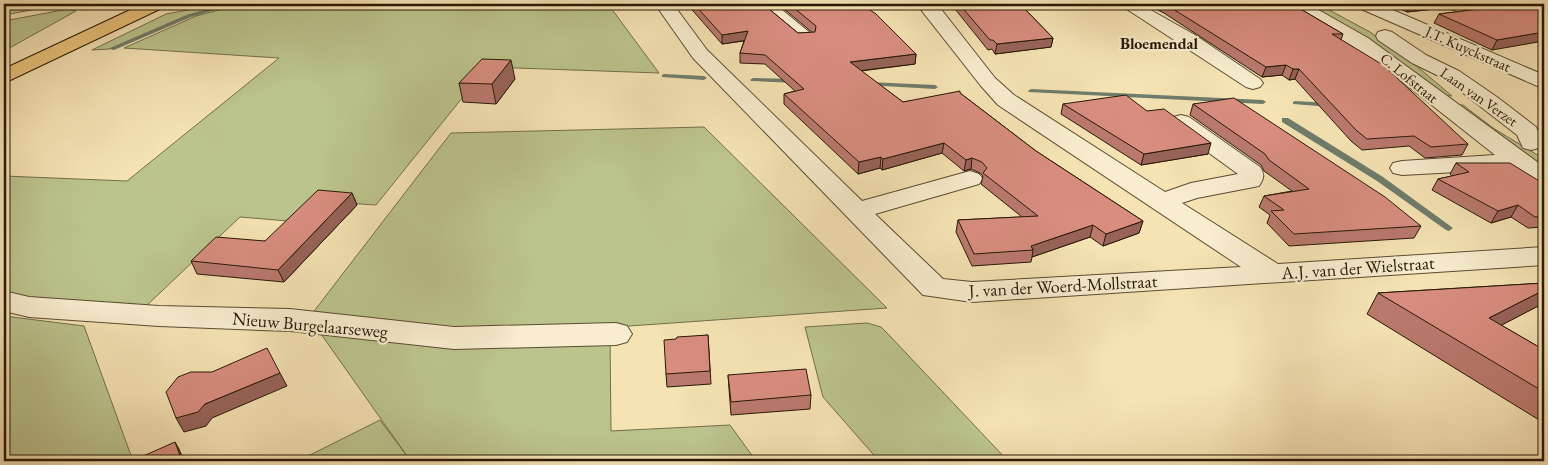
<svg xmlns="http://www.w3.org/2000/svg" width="1548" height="465" viewBox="0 0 1548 465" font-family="'EB Garamond',serif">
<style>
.green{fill:#bcc48d;stroke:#726e4a}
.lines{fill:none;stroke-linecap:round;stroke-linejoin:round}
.stream{fill:#6e7c6b;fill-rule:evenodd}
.minor-casing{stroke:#5b4b32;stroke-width:2}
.major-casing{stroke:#281807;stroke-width:2}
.minor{fill:#f8edce;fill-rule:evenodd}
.major{fill:#eac27a;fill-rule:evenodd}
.wall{fill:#ba796d;stroke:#281807}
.shaded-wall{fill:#976359;stroke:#281807}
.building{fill:#d88d7f;stroke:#281807}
.labels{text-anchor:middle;stroke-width:4.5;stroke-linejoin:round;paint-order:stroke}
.far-street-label{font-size:15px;fill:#281807;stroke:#f8edce}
.far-neighbourhood-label{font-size:16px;font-weight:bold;fill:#281807;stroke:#f8edce}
.street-label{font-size:18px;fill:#281807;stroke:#f8edce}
</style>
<rect width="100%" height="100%" fill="#f5e3b4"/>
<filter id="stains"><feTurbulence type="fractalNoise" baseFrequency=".004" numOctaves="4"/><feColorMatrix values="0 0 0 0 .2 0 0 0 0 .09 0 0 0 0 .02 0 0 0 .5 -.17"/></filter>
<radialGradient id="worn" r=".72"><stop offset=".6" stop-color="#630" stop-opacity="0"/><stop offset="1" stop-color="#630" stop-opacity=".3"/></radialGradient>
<path class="green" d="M35,4H65L4,15V7Z
M219,4H229L188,15L109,49L92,50L166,14Z
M242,4H608L659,73L487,67L376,205L332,202L312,223L240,217L143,309L4,296V176L127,181L279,58L124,48L196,16Z
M1302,4H1318L1370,32L1400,52L1452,96L1438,95L1329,18Z
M68,9L76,11L4,51V21Z
M1455,105H1463L1493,128L1544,159V172L1521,157Z
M704,127L887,308L572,330L488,333L308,319L451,133Z
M4,316L84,326L133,461H4Z
M867,323L881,327L888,334L1008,461H879L823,397L805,327Z
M321,334L610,337L611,431L730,425L756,461H298L380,420L407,456Z"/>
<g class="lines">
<path class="stream" d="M228,4H236L191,17L114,50L109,49L187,15Z
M664,74L704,76L707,78L704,80L662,77V75Z
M753,78L795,79L798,81L795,83L751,81L750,80Z
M868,82L935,85L938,87L935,89L866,85L865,84Z
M1031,89L1263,100L1266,102L1263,104L1029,92L1028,91Z
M1295,101L1330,103L1333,105L1330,107L1293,104V102Z
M1282,118H1288L1383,177L1453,228L1449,231L1446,230L1377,181L1282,122Z"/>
<g class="minor-casing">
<path id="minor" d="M4,4H16L13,8L4,9Z
M655,4H673L707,50L862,201L970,171L979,174L983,179L979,184L875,214L943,279L972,282L1241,267L998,105L981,86L922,11L919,4H937L995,78L1014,95L1165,192L1191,183L1238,174L1173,127L1170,122L1173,117L1181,115L1189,117L1260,167C1265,174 1264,179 1259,186L1197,198L1182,203L1278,264L1544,247V265L972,302L923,295L693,58Z
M755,4H775L815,37L813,41H799Z
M1119,4H1140L1195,35L1260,79L1263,83L1260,87L1253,89L1246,87Z
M1286,4H1308L1368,38L1544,167V185L1535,183L1514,169L1402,175L1393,173L1390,168L1393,163L1402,161L1495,155L1385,68Z
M1356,4H1379L1544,75V89L1359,8Z
M1445,4C1457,3 1476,1 1484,12L1481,16L1475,17L1448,8Z
M1385,30L1392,32L1426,55L1459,71L1497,97L1536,127L1543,143L1539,148L1531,150L1523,148L1517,135L1445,79L1412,63L1378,40L1376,36L1378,32Z
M4,291L29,297L159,306L290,309L454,327L616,323L627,326L632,334L627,342L616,345L454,349L290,331L159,326L29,317L4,311Z"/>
</g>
<g class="major-casing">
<path id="major" d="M143,4H165L162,8L4,83V69Z"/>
</g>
<use href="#minor" class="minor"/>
<use href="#major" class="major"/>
</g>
<path class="wall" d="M687,4H763L798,33H813L778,4H861L916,54L915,64L861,71L903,102L960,93L1036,151L1143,221L1139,233L1103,246L1090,237L1032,257L1031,262L972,266L956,232L958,220L1022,217L981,184L983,176L980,173L971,169L964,171L942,153L882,170L880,168L858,174L784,104V94L795,91L765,64L740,63V53L744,41L722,44Z
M951,4H1020L1053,38L1051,47L995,54L992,49L988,50Z
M1145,4H1292L1343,34L1341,40L1468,144L1462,155L1425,158L1409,146L1362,150L1351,141L1295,79L1289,80L1282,75L1262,77L1164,13Z
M1388,4H1481L1407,12Z
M1520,4L1492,50L1434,23L1439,14Z
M515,79L496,104L463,102L459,83Z
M1063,104L1147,111L1208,154L1141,165L1061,114Z
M1193,104L1421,226L1414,238L1289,246L1267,223L1270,215L1259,207L1264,196L1292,191L1264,171L1261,165L1190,115Z
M1456,163L1544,184V227L1528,228L1511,217L1491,223L1432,190L1438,179L1452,176L1450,174Z
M352,193L357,205L284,282L197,274L191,261L265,241Z
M1544,283V303L1501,325L1544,350V423L1367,314L1378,293Z
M708,335L711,384L667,387L666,374L676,339Z
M728,375L811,395L810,409L731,415Z"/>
<path class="shaded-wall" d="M1410,4H1481L1407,12Z
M748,31V40L722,44V35Z
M1544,32V41L1492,50L1497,40Z
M1053,38L1051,47L995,54L997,44Z
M916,54L915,64L849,72L850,62Z
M511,60L515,79L496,104L492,84Z
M1286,65L1282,75L1262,77L1266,67Z
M1293,69H1299L1295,79L1289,80Z
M944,143L942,153L882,170L883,159Z
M1211,143L1208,154L1141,165L1144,154Z
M881,157L880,168L858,174L859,162Z
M972,158L971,169L964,171L966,160Z
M352,193L357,205L284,282L278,270Z
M1518,205L1511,217L1491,223L1498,211Z
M1143,221L1139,233L1103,246L1106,234Z
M1093,225L1090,237L1032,257L1033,250L1031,246Z
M1544,290V303L1475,339L1489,318Z
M280,373L287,386L212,418L206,426L184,432L176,418L205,404Z
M175,442L179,449L184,461H182Z"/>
<path class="building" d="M694,4H763L798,33L815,32L816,26L789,4H861L876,14L916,54L850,62L903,102L960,91V93L1036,151L1143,221L1106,234L1093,225L1031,246L1033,250L974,254L958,220L1038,216L983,173L987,168L982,162L972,158L966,160L944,143L883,159L881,157L859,162L784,94L804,89L765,55L740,53L748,31L722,35Z
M959,4H1020L1053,38L997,44L993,40H990Z
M1165,4H1292L1343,34H1332L1383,65L1468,144L1431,147L1414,136L1367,139L1356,130L1299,69H1293L1286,65L1266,67Z
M1520,4H1544V32L1497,40L1439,14Z
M482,59L511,60L492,84L459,83Z
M1126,95L1147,111L1164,109L1211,143L1144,154L1063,104Z
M1234,98L1385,197L1421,226L1294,234L1271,211L1284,210L1264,196L1309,189L1269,160L1265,154L1193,104Z
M1456,163H1510L1544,184V216L1535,217L1518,205L1498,211L1438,179L1469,172Z
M318,190L352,193L278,270L191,261L216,237L265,241Z
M1544,283V290L1489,318L1544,350V392L1378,293Z
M708,335L710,371L666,374L664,340L676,339L677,337Z
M267,348L280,373L205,404L198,412L176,418L166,392L178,377L191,372H212Z
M806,369L811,395L731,402L728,375Z
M175,442L182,461H132Z"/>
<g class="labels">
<g class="far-street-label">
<text transform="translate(1468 49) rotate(24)" y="5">J.T. Kuyckstraat</text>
<text transform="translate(1409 78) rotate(39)" y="5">C. Lofstraat</text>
<text transform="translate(1479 97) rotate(35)" y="5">Laan van Verzet</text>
</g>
<g class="far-neighbourhood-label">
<text x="1159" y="49">Bloemendal</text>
</g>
<g class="street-label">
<text transform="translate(1358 268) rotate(-4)" y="6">A.J. van der Wielstraat</text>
<text transform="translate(1063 286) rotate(-3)" y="6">J. van der Woerd-Mollstraat</text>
<text transform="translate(310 325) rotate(5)" y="6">Nieuw Burgelaarseweg</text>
</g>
</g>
<rect width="1548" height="465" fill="none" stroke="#f5e3b4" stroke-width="20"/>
<rect x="5" y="5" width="1538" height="455" fill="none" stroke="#281807" stroke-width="2.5"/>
<rect x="10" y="10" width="1528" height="445" fill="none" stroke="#281807"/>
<rect width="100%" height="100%" filter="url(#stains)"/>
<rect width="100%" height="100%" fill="url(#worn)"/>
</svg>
